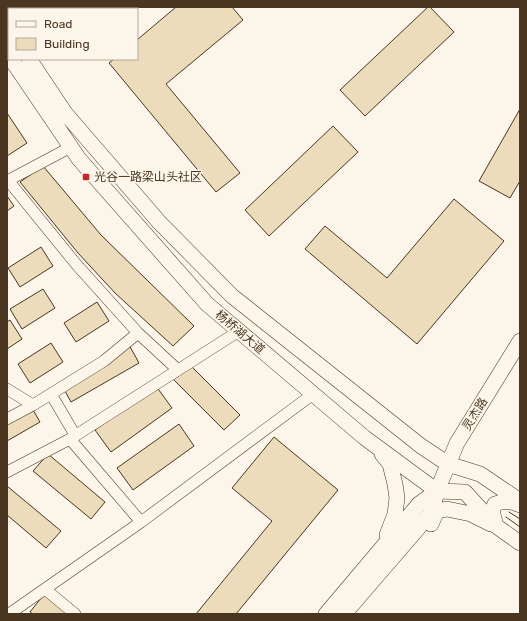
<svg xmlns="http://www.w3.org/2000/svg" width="527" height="621" viewBox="0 0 527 621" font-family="Rubik,'Noto Sans SC',sans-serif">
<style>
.building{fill:#ecdcbc;stroke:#4a3520}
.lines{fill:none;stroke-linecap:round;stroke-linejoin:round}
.street-casing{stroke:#4a3520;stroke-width:12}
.secondary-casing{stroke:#4a3520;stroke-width:16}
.street{stroke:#fbf6e9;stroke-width:11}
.secondary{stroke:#fbf6e9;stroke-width:15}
.tram{stroke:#4a3520;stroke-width:1}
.poi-dot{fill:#c62828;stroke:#fbf6e9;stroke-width:1.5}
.labels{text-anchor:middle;stroke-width:3;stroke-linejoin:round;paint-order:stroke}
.poi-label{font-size:12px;fill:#4a3520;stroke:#fbf6e9;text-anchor:start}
.street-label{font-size:12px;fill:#4a3520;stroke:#fbf6e9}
</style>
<rect width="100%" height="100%" fill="#fbf6e9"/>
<path class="building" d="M176,7H232L243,20L166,84L240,173L216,192L109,63L114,59H137V40Z
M428,7H430L454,32L365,116L340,90Z
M520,109V181L510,198L479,181Z
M7,113L27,143L7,156Z
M333,126L358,152L269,236L245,210Z
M43,166L101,235L194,326L173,346L115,293L78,253L20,182Z
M7,196L14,206L7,211Z
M454,199L504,241L417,344L305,249L325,226L387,278Z
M41,247L53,266L20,287L8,268Z
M43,289L55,308L22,329L10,309Z
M97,302L109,321L76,342L64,323Z
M10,320L22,339L7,349V322Z
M51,343L63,362L30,383L18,364Z
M128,343L139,363L71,402L60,382Z
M187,362L240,415L224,430L171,377Z
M156,386L172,408L111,452L95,430Z
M29,403L40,422L7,441V415Z
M179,424L194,446L133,490L117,468Z
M274,437L338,490L236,614H196L272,521L232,488Z
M48,454L105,502L91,519L33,471Z
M7,486L61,531L46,548L7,515Z
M45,593L70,614H33L30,612Z"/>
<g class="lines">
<g class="street-casing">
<path id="street" d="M7,179L76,264L138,333L178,370
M7,181L71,147
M7,389L33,405
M51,394L75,435
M7,419L33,405L104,361L138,333
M70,439L141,522
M7,472L70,439L239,331
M45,589L75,614
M9,614L141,522L313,394"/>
</g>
<g class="secondary-casing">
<path id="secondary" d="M7,27L9,30
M11,59L79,159L207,304L365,438L407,469L437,491L465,492L496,526L520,543
M29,59L65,113L159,222L232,296L421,446L448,464L480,474L520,501
M382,454L390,464L395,484L397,498L395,514L387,535
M437,491L457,443L520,341
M431,524L437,511L447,509L471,514L491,524
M496,526L492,511L495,504C504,500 511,501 520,505
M326,614L419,504L437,491L432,512L344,614"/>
</g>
<use href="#street" class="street"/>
<use href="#secondary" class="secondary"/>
<path class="tram" d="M509,512L520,519
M506,517L520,527"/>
</g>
<rect class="poi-dot" x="82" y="173" width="8" height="8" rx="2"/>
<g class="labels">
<g class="poi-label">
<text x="94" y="181">光谷一路梁山头社区</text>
</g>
<g class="street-label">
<text transform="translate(240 332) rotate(40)" y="4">杨桥湖大道</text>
<text transform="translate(475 414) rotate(-58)" y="4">灵杰路</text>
</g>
</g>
<rect width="527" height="621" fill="none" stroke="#4a3520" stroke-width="16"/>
<rect x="8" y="8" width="130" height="52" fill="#fbf6e9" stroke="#b4a999"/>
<rect x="16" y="21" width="20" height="6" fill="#fbf6e9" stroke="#b4a999"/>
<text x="44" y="28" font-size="12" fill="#4a3520">Road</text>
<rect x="16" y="38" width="20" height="12" fill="#ecdcbc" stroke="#b4a999"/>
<text x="44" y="48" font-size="12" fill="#4a3520">Building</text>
</svg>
